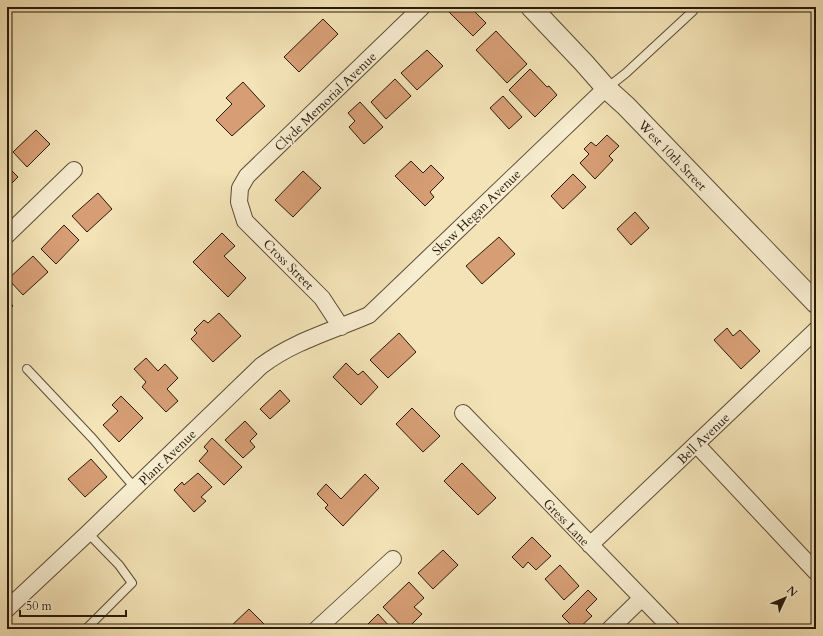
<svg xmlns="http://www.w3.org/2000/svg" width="823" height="636" viewBox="0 0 823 636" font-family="Cardo,serif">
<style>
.building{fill:#d79e75;stroke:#281a0b}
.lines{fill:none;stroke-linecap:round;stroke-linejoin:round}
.service-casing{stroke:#5b4c36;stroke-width:10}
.minor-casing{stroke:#5b4c36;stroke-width:18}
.tertiary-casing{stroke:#5b4c36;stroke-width:22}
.service{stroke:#f7edd0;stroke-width:8}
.minor{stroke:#f7edd0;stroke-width:16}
.tertiary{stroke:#f7edd0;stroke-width:20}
.labels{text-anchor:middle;stroke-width:3;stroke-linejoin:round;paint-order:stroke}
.street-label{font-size:13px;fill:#281a0b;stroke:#f7edd0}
</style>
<rect width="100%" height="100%" fill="#f3e3b6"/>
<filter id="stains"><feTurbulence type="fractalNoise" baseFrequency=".005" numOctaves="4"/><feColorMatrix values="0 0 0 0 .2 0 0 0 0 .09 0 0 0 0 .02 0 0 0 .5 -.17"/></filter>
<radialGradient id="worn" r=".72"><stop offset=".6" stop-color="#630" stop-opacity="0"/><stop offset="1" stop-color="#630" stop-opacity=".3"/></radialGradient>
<path class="building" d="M11,7H19L15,11Z
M454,7H476L478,9L475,12L486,23L473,36L449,12Z
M323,19L338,34L299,72L284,57Z
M496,31L527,64L507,83L476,50Z
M427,50L443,66L417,90L401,73Z
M530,69L547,87L549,86L557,95L535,117L509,90Z
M395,79L411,96L386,119L371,102Z
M243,82L265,106L232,136L216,120L232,104L226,98Z
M503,96L522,117L509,129L490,108Z
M360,102L383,127L364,144L349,127L355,121L348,113Z
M36,130L50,144L27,167L13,152Z
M607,135L619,146L609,156L613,160L595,179L580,163L589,154L584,149L591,142L596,146Z
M411,161L423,173L431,165L444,178L430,192L434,197L425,206L395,176Z
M7,166L18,177L7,188Z
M303,171L321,188L293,217L275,200Z
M573,174L586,187L563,209L551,196Z
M7,189L12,194L7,199Z
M98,193L112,209L87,232L72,216Z
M635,212L649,228L631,245L617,229Z
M64,225L79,240L56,264L41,249Z
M222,233L235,246L224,256L246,278L228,297L193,262Z
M499,237L515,254L482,284L466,266Z
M33,256L48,272L23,295L8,279Z
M7,299L13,306L7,311Z
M219,313L241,336L213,362L191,339L197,333L194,330L204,320L208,323Z
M727,328L733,336L740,330L760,351L741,369L714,340Z
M399,333L416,352L388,378L370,360Z
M146,358L158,371L165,364L178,378L167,389L178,401L166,412L142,387L146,382L134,369Z
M346,363L358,375L363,371L378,387L361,405L333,377Z
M280,390L290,401L270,419L260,409Z
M121,396L143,418L119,442L103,425L118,411L112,405Z
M412,408L440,436L423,452L396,424Z
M245,421L257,434L250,441L255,447L243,458L225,440Z
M212,438L242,467L224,485L199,461L208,451L204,447Z
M91,459L107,477L85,497L68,479Z
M462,463L496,498L478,515L444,481Z
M198,473L212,487L201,497L206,501L194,512L174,490L182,482L184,485Z
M365,474L379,488L343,526L325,508L328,505L317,494L326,484L341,499Z
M532,537L551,556L536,570L528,562L523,568L512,557Z
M443,550L458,565L433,589L418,573Z
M560,565L579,586L564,600L545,579Z
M409,582L424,598L414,607L422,614L407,629H404L383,607Z
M588,590L597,599L586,610L592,616L578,629H575L562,616Z
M249,609L267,627L265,629H232L230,627Z
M378,614L391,628L390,629H363Z"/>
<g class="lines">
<g class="service-casing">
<path id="service" d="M607,88L626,73L693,11
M27,369L93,439L135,488
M86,629L132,583L119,565L88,533"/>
</g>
<g class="minor-casing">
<path id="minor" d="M7,235L74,170
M341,327L322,298L245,221L239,202L240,188L247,176L422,7
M463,413L672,629
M696,444L816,572
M590,545L816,330
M7,609L88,533L261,366C294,341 332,331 369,315L606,88
M317,629L393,559
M610,629L642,598"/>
</g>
<g class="tertiary-casing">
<path id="tertiary" d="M531,7L584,63L606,88L626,106L816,303"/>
</g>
<use href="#service" class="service"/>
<use href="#minor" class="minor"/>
<use href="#tertiary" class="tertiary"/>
</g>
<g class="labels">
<g class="street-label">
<text transform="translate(325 101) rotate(-44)" y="5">Clyde Memorial Avenue</text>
<text transform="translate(673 155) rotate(46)" y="5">West 10th Street</text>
<text transform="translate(476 212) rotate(-44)" y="5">Skow Hegan Avenue</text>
<text transform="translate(289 264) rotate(45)" y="5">Cross Street</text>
<text transform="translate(703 438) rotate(-44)" y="5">Bell Avenue</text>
<text transform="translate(167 457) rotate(-44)" y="5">Plant Avenue</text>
<text transform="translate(567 522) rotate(46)" y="5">Gress Lane</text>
</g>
</g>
<rect width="823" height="636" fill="none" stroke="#f3e3b6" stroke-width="24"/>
<rect x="8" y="8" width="807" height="620" fill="none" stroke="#281a0b" stroke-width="2"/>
<rect x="12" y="12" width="799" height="612" fill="none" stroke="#281a0b"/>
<g transform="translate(785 598) rotate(46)" stroke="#f7edd0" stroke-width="3" paint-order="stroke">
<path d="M0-3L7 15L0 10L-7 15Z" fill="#281a0b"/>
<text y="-6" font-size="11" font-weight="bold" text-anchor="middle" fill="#281a0b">N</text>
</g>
<path d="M20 610v6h106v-6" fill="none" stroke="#281a0b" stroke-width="2"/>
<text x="26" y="610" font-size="12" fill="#281a0b" stroke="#f7edd0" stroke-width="3" paint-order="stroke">50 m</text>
<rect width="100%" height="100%" filter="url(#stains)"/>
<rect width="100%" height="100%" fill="url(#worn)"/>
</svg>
